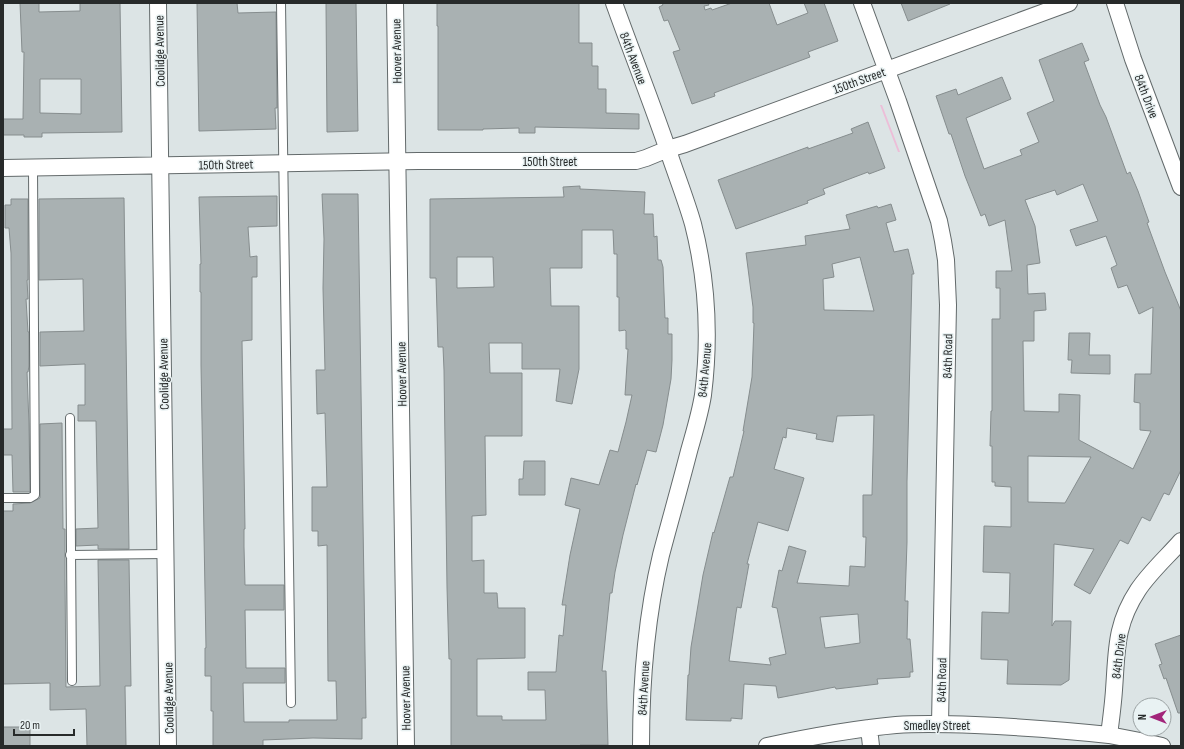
<svg xmlns="http://www.w3.org/2000/svg" width="1184" height="749" viewBox="0 0 1184 749" font-family="'Sofia Sans Condensed',sans-serif">
<style>
.green{fill:#ecbed8}
.building{fill:#a9b1b2;stroke:#868d8e;fill-rule:evenodd}
.lines{fill:none;stroke-linecap:round;stroke-linejoin:round}
.lane-casing{stroke:#636a6b;stroke-width:10}
.street-casing{stroke:#636a6b;stroke-width:18}
.lane{stroke:#fff;stroke-width:8}
.street{stroke:#fff;stroke-width:16}
.labels{text-anchor:middle;stroke-width:3;stroke-linejoin:round;paint-order:stroke}
.street-label{font-size:13px;fill:#272a2a;stroke:#e9f2f3}
</style>
<rect width="100%" height="100%" fill="#dce4e5"/>
<path class="green" d="M880,105H882L900,152H898Z"/>
<path class="building" d="M20,3H39V12L80,11V3H120L122,132L42,133V137H24V135H3V119H23L24,52H22ZM40,79H81V114L40,113Z
M197,3H237L238,13L276,12L277,108H275L276,129L199,131Z
M326,3H356L358,131L327,132Z
M437,3H579V43H592V66H598V89H606V113L639,114V129L535,127V133H519V128L483,129V130H438V26H437Z
M662,3H708L709,5L704,6L705,10L711,8L712,10L732,3H769L777,25L808,13L804,3H824L838,41L808,52L810,57L714,93L715,96L692,104L673,52L680,50L668,20L664,21L659,7L663,5Z
M901,3H950V4L908,21Z
M1082,43L1089,60L1084,62L1100,105L1106,117L1127,174L1130,172L1138,191L1149,222L1147,223L1165,272L1181,311V470L1169,495L1164,493L1150,521L1142,517L1128,544L1120,540L1090,594L1074,585L1094,549L1054,544L1052,626L1055,621H1071L1069,680L1061,685L1007,684L1008,660L981,659L982,612L1009,613L1010,573L983,572L984,526L1011,527V487L995,486V482H992V446H990L991,411H992V319H1000V288H996V271H1012L1005,220L989,226L985,214L981,216L965,176L951,134H949L936,96L956,89L958,95L1002,77L1011,99L966,118L984,169L1022,155L1020,150L1039,142L1027,113L1054,101L1039,60ZM1083,184L1098,221L1070,230L1076,246L1106,236L1117,265L1111,268L1118,288L1127,285L1139,314L1153,307L1151,374H1135L1134,402L1140,403V430L1151,431L1133,469L1079,440L1080,395L1059,394V412L1024,411L1023,341H1034V311L1046,310L1045,293L1028,294L1027,265L1040,263L1035,226L1025,200L1055,190L1057,195ZM1028,456L1091,457L1065,503L1028,502Z
M868,122L885,168L869,174L868,172L823,189L825,194L807,201L808,203L736,229L718,180L808,147V149L853,133L851,129Z
M580,186V189L645,192L644,214H653L654,237L657,236L658,260H661L663,267L665,318H668V334H672V360L671,379L663,425L656,452L647,450L637,485L636,484L623,535L615,572L612,593H610L602,671H606L608,745H580V746H451V659H449L447,587L444,370L443,347H438L436,278H430V199L564,197L563,187ZM582,230H613L614,254H617V297H619V331L625,330L626,331V349H628L625,395H632L626,422L618,452L610,450L599,485L571,478L565,505L580,509L570,555L562,605H566L563,636L559,635L556,672H528V690H545L546,720H502V716H477V659L525,658V608H498L497,593H484V560L472,561V516L486,515L485,436H522V373H490L489,343H522V369H560L556,401L572,404L579,369V306H551L550,268H582ZM457,257H493L494,287L457,288Z
M322,194H358L366,718H362V739L313,738L263,740V746H213V711H211V676H205V648H206L201,365V292H200V264H201L199,197L277,196V226L248,227L250,257L257,256V277H252V340L242,341L245,529H244V547L245,585H284V610H245L246,668H285V683H243L244,722H289V720H337L336,681H328L327,545L318,546V531H312V487H327L325,413L317,414L316,370H325L323,288L324,239Z
M124,198L129,549H98V545L76,546V529L98,528L96,421H78V405H85V364L40,366V332L84,331L83,279L39,280V199Z
M11,199H28V280H27L28,299H26L28,332H29V366L28,372H27L29,424L30,492H13L12,455H3V429H12L11,253L9,228H5V205H11Z
M891,204L896,220L886,223L894,252L908,249L914,274H912L907,481V542L905,601H908L907,639H910L913,672H910V677L877,679L878,684L836,689L835,687L778,698L776,686L744,684L742,719L731,718V721L686,720L688,675H689L691,647L703,575L713,532L714,533L730,477H733L744,431H743L752,377L754,323H753V307L746,253L806,245L805,236L850,229L846,215L877,206L878,208ZM860,257L874,311L824,310L823,279L834,277L832,264ZM874,415L872,495H863V537H866L865,567L850,566L849,586L797,583L806,551L789,546L782,571L779,570L772,607L777,608L786,654L769,658L771,665L729,661L736,613L737,607L741,608L749,564H747L758,522L788,531L804,478L774,469L783,437L786,438L787,428L817,434L816,439L833,442L837,416ZM858,614L860,643L825,648L820,617Z
M1069,333H1090L1089,355H1110V374L1071,373L1072,360H1068Z
M62,423L63,529H65V579L66,687L100,686L98,560H129L131,686H125L126,746H87L86,709L50,710V683L3,684V511H13V504L30,503L40,498V424Z
M524,461H545V495H519V479H523Z
M1181,635V713H1178L1166,678L1164,679L1159,665L1162,664L1155,644Z
M3,727H30V746H3Z"/>
<g class="lines">
<g class="lane-casing">
<path id="lane" d="M281,3L291,703
M70,418L72,681
M3,498H30L35,495V492L33,168
M70,555L166,554"/>
</g>
<g class="street-casing">
<path id="street" d="M158,3L168,746
M395,3L406,746
M614,3C633,56 654,108 672,162C679,182 687,203 693,224C707,279 710,339 703,395C700,414 694,433 689,451C680,486 670,521 661,555C646,618 641,682 641,746
M862,3L898,101L939,221L943,241L946,260L948,305L940,724
M1115,3L1133,59L1181,187
M3,168L418,161H636L646,158L668,149L685,144L1069,3
M869,728L871,746
M767,746C809,737 853,729 896,725C923,723 949,724 975,725C1020,727 1064,730 1109,735
M1162,746L1140,741L1109,735C1111,720 1113,705 1114,690C1117,650 1115,625 1138,590C1150,572 1167,557 1181,541"/>
</g>
<use href="#lane" class="lane"/>
<use href="#street" class="street"/>
</g>
<g class="labels">
<g class="street-label">
<text transform="translate(159 51) rotate(-91)" y="5">Coolidge Avenue</text>
<text transform="translate(396 51) rotate(-91)" y="5">Hoover Avenue</text>
<text transform="translate(634 58) rotate(69)" y="5">84th Avenue</text>
<text transform="translate(859 80) rotate(-20)" y="5">150th Street</text>
<text transform="translate(1147 96) rotate(69)" y="5">84th Drive</text>
<text x="550" y="166">150th Street</text>
<text transform="translate(226 164) rotate(-1)" y="5">150th Street</text>
<text transform="translate(947 356) rotate(-89)" y="5">84th Road</text>
<text transform="translate(704 370) rotate(-85)" y="5">84th Avenue</text>
<text transform="translate(163 374) rotate(-91)" y="5">Coolidge Avenue</text>
<text transform="translate(401 374) rotate(-91)" y="5">Hoover Avenue</text>
<text transform="translate(1118 656) rotate(-83)" y="5">84th Drive</text>
<text transform="translate(941 680) rotate(-89)" y="5">84th Road</text>
<text transform="translate(643 688) rotate(-87)" y="5">84th Avenue</text>
<text transform="translate(168 698) rotate(-91)" y="5">Coolidge Avenue</text>
<text transform="translate(405 698) rotate(-91)" y="5">Hoover Avenue</text>
<text x="937" y="730">Smedley Street</text>
</g>
</g>
<rect width="1184" height="749" fill="none" stroke="#272a2a" stroke-width="8"/>
<g transform="translate(1152 717) rotate(270)"><circle r="19" fill="#e9f2f3" stroke="#9ba2a3"/>
<path d="M0-3L7 15L0 10L-7 15Z" fill="#a2257a"/>
<text y="-6" font-size="11" font-weight="bold" text-anchor="middle" fill="#272a2a">N</text>
</g>
<path d="M14 729v6h60v-6" fill="none" stroke="#272a2a" stroke-width="2"/>
<text x="20" y="729" font-size="12" fill="#272a2a" stroke="#e9f2f3" stroke-width="3" paint-order="stroke">20 m</text>
</svg>
